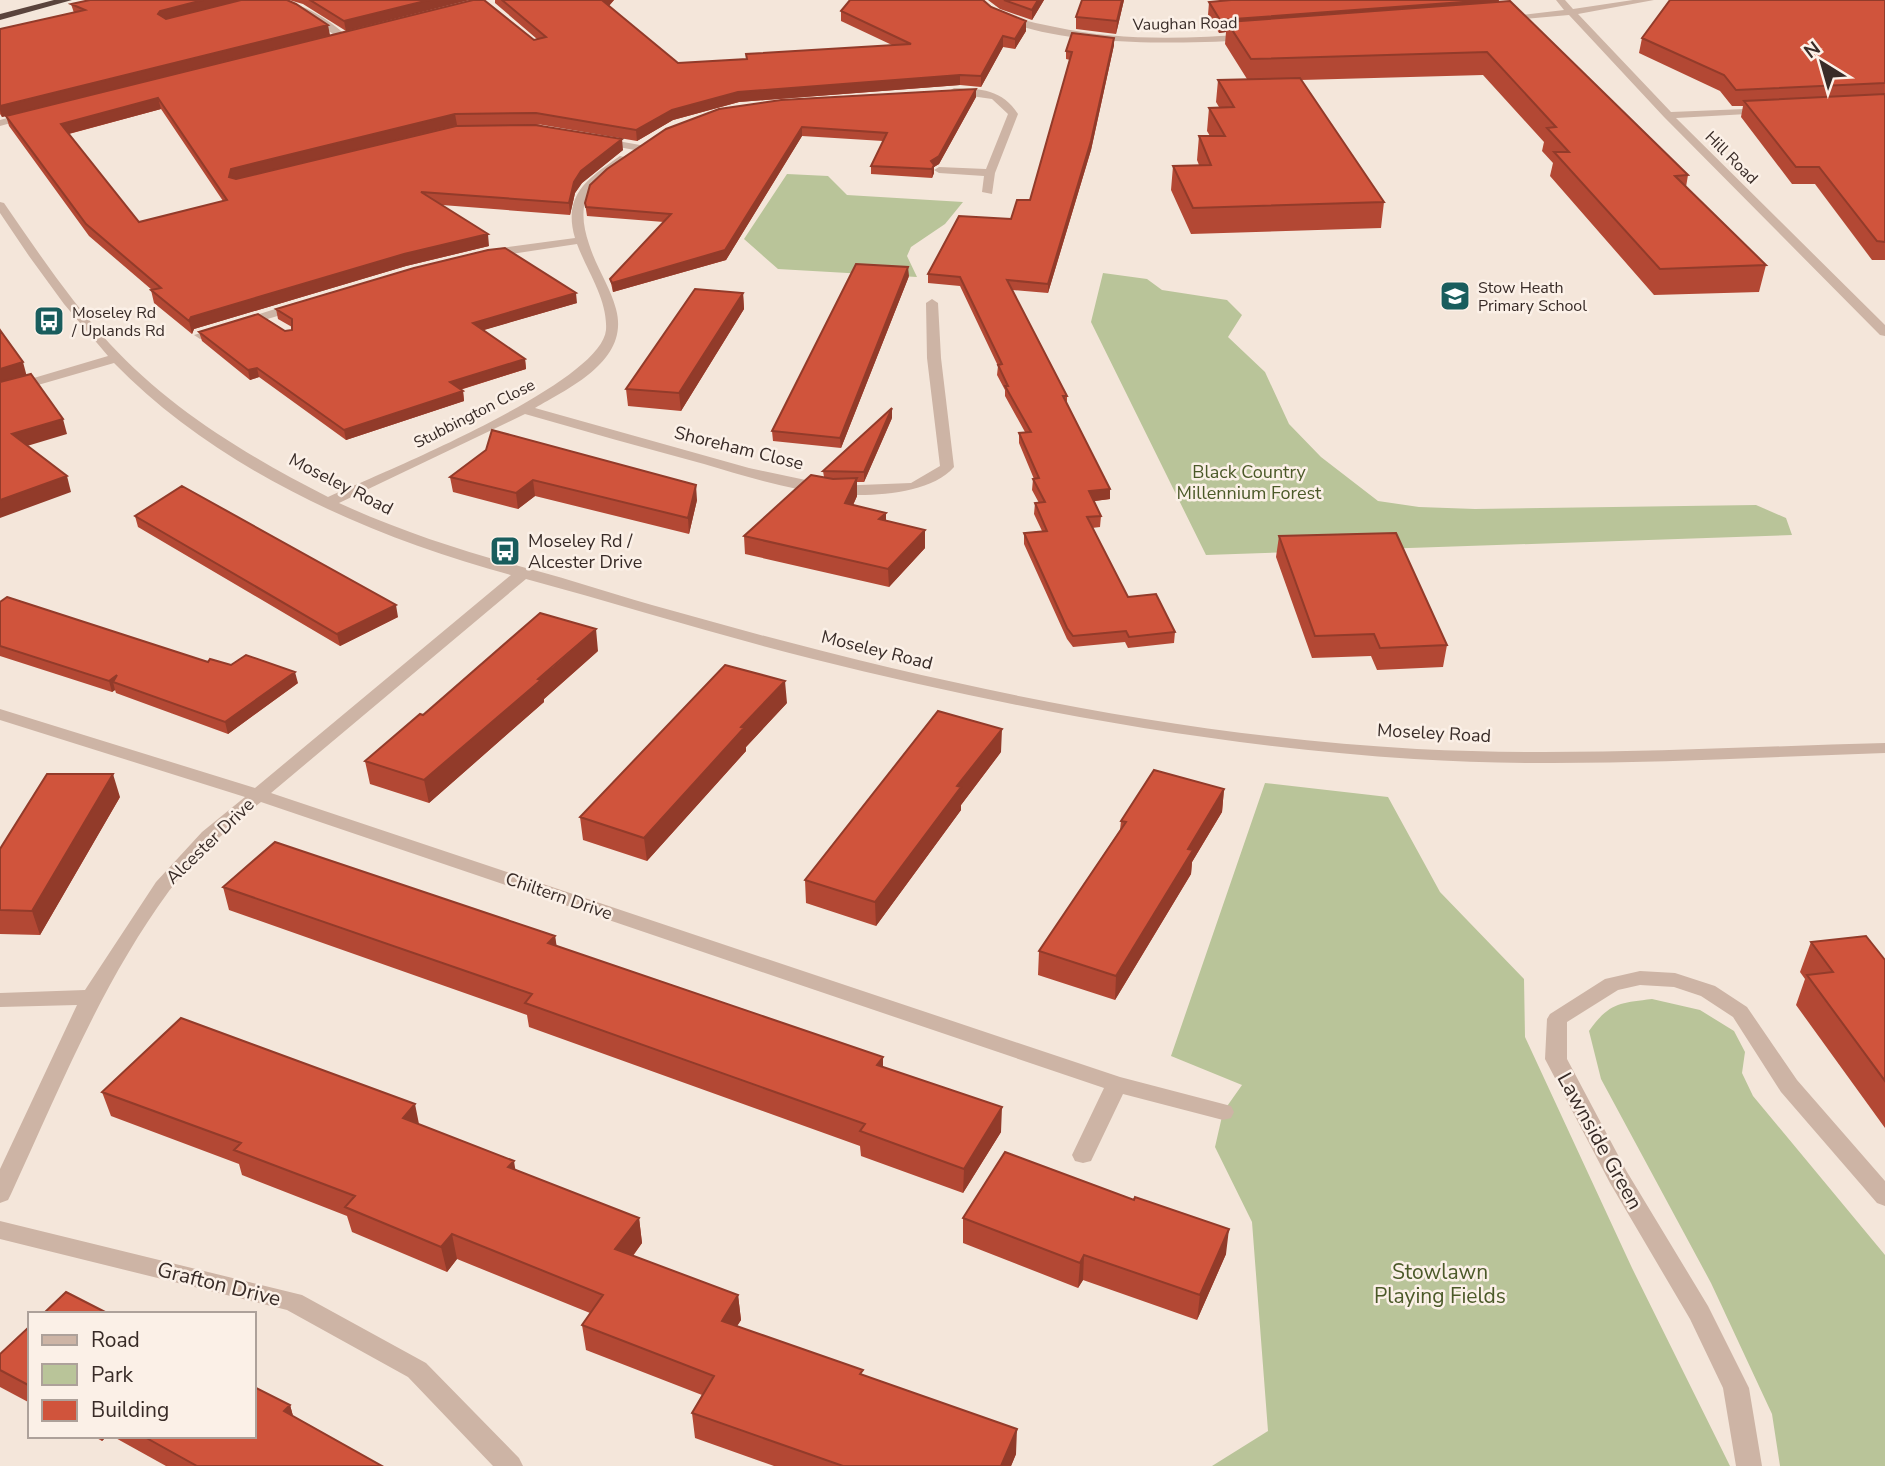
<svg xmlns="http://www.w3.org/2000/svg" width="1885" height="1466" viewBox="0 0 1885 1466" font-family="'Nunito Sans',sans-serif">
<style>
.green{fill:#b9c499}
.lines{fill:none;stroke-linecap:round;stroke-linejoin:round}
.minor{fill:#cdb4a5;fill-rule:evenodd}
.highway{fill:#5a443d;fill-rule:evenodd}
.wall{fill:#b34834;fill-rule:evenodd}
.shaded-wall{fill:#923b2a}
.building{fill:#d0543c;stroke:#923b2a;stroke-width:2;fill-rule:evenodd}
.labels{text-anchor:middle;stroke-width:5;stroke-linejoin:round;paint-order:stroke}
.far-street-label{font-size:16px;fill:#382b27;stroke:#fbf0e7}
.far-poi-label{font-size:16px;fill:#382b27;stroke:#fbf0e7;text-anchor:start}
.street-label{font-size:18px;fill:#382b27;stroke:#fbf0e7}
.park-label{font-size:18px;fill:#4b5928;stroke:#fbf0e7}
.poi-label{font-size:18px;fill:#382b27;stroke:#fbf0e7;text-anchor:start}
.near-street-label{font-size:21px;fill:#382b27;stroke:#fbf0e7}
.near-park-label{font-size:21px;fill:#4b5928;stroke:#fbf0e7}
</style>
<rect width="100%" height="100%" fill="#f4e6da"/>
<path class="green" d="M787,174L828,176L847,195L963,202L945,224L911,247L907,256L917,277L778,269L744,239Z
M1103,273L1147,279L1162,290L1227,300L1242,315L1228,337L1265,372L1289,424L1321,457L1378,501L1419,507L1475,509L1756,505L1786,518L1792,535L1206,555L1091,322Z
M1265,783L1388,797L1440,892L1524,979L1525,1037L1632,1268L1730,1466H1212L1268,1431L1252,1222L1215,1147L1223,1112L1242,1085L1171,1056Z
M1652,999L1700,1010L1734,1031L1745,1052L1742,1073L1753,1096L1885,1255V1466H1780L1772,1414L1711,1283L1601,1079L1589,1031C1609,1003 1619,1003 1652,999Z"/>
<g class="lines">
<path class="minor" d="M272,0C299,0 327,18 347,36L339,38L299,11Z
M974,0C987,0 995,10 1007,15C1023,20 1039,24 1055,27C1119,41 1185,39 1250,34L1255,37L1250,40C1187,44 1017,50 974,0Z
M1556,0H1565L1573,9L1633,0H1654L1578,14L1671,112L1769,108V112L1765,113L1676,118L1885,325V336L1880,335L1664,117L1569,15L1501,21L1496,18L1564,10Z
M954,88C980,88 1003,90 1018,114L995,173L992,194L982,192L984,176L939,173L934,170L939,167L986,169L1008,114L992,99L950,93L949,91Z
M29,112L34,115L33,117L0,126V120Z
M601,138L640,145L645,148L640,151L597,143V139Z
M620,156L629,158C616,171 593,179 586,198C581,214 584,229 589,244C596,267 610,286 616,309C630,360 571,387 535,408L749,468L834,486L911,483L940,466L927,358L926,303L932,299L938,303L941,358L954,467C930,495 869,497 834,494C792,491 744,476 704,464C644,448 585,431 525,414L339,503C400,531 462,551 526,568C573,580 622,597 670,610C913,679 1164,735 1417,749C1573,757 1729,747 1885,743V753C1728,758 1571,769 1414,759C1211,746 1010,708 813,659C717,635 622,605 526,579L271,793L1120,1077L1231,1106L1234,1112L1231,1118L1223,1120L1123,1094L1091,1161L1083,1163L1075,1161L1072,1155L1104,1088L261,802C228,829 195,857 169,891C101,984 59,1090 11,1194L8,1200L0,1203V1169L77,1005L0,1007V993L85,990L156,882L202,832L245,797L0,720V709L255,788L511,575C370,537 218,470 114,363L0,396V388L108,356L64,304L29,256L0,213V202L4,203C37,251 70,300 110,344C170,409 249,457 328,497C379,474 601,384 606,330C608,300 587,271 577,244L486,258L480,254L486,250L575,238C562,194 589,178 620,156Z
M297,302L303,306L301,309L200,339L194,335Z
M1640,971L1675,973L1715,986L1747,1007L1797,1080L1885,1181V1206L1877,1203L1781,1092L1733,1017L1701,996L1674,987L1640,985L1618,990L1567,1022V1059L1627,1172L1708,1306L1749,1388L1762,1466H1736L1723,1388L1690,1319L1610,1183L1545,1059L1547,1019L1550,1014L1605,979Z
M0,1221L302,1295L426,1363L519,1458L523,1466H493L408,1377L287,1310L0,1239Z"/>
<path class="highway" d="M54,0H72L0,20V14Z"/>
</g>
<path class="wall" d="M289,0H469L346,31L303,4Z
M495,0H614L609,6L678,63L746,59V54L892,45L841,21V11L991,7L1026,21V31L1015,49L1003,47L981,87L960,85L739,102L673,120L637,141L537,124L623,150L582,183L575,193L570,215L442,205L489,246L406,266L194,329L192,334L154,303L151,290H152L89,236L9,126L6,116L2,117L0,114V29L74,13L71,4L330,35L108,90L537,39L495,3ZM161,109L223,201L139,222L69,134Z
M988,0H1044L1032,20L1000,9Z
M1082,0H1124L1116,34L1076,29V17Z
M1885,0V260H1872L1815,184H1792L1741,117L1743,106H1732L1720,91L1639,53L1642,38Z
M1209,2H1498L1688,175L1686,187L1766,265L1759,292L1654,295L1550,176L1553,163L1542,151L1544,142L1483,75L1301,80L1384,202L1381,228L1191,234L1171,190L1173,166L1199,165L1197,160L1199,136H1210L1207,131L1209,108L1219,107L1216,102L1218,80L1247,79L1225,44L1226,32L1219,33L1208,15Z
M1114,45L1091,150L1048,293L1012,290L1067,396V404L1110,499L1093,501L1101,516L1100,527L1092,528L1128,597L1175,632L1174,643L1128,648L1125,642L1073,647L1067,639L1024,544V533L1042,531L1034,514L1035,503H1039L1032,490L1033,479H1034L1019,443V433L1025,432L1005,396V390L997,375L998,366L960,286L928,283V274L1011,219L1030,200L1070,60L1066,59V51Z
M976,89V97L939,164L934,167V173L932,178L871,174V166L883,141L802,136L726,260L613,292L610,279L664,222L587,216L585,203L607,169Z
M909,276L841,448L773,441L772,431Z
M743,293L744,309L681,411L628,406L626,389Z
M577,303L483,330L525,359L526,369L460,390L463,391L464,401L346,440L259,377L250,380L202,341L199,332L292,330V327L278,319L276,309Z
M892,418L864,482H857V496L853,505L886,513V521L925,530V548L889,587L745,554L744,536L824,477L823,471Z
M486,450L697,500L689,534L535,496L518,509L453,492L450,477Z
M135,516L398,617L340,646L138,527Z
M1279,536L1447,645L1443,667L1377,670L1371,656L1312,658L1276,557Z
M0,602L208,662L298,683L228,734L116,693L115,690L112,692L0,656Z
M598,651L544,699V702L429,803L370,784L365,761L423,715Z
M787,703L746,747V751L647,861L583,840L580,817Z
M1001,752L961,805V810L876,926L806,903L805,880Z
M1224,789L1222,812L1192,862L1191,874L1115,1000L1038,975L1039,951L1120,830L1121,821Z
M120,797L40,935L0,934V849Z
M223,887L555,936L556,946L883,1067L1001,1132L963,1193L861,1156L860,1146L529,1027L527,1015L229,910Z
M1811,942L1885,960V1128L1796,1005L1805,979L1800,972Z
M102,1092L419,1124L515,1170L639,1218L642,1243L633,1256L738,1295L741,1320L737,1326L863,1375L1016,1454L1011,1466H774L695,1438L692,1413L702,1395L586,1350L582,1325L590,1313L457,1259L447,1272L352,1232L347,1216L242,1175L239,1164L111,1116Z
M963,1218L1226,1254L1197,1320L1083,1280L1078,1288L963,1243Z
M30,1326V1403L0,1387V1354Z
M290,1405L293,1416L382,1466H166L112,1436H254Z
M93,1436H107L102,1441Z"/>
<path class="shaded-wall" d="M203,0H245L162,20L158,14L160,11Z
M429,0H469L346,31L344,21Z
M604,0H614L604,11L603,1Z
M1038,0H1044L1032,20V10Z
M1122,0H1124L1116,34L1117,21Z
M1490,0H1499L1497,12L1227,22L1226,32L1219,33L1220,20Z
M1026,21V31L1015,49V39Z
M328,25L330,35L2,117L0,110V106Z
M1003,36V47L981,87V76Z
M1114,38V45L1091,150L1048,293V284Z
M960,75V85L739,102L673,120L637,141L636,130L672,110L738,92Z
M976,89V97L939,164L934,167V173L932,178L931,161Z
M158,98L161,109L64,135L61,124Z
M455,114L457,125L233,180L229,177L231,169Z
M802,127V136L726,260L613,292L612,283Z
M622,139L623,150L582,183L575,193L570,215L569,203L574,182L581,171Z
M488,234L489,246L406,266L194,329L192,334L189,321L191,317L404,254Z
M908,267L909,276L841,448L840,438Z
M576,293L577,303L474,333L473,323Z
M743,293L744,309L681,411L679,393Z
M525,359L526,369L452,392L450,382Z
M23,362L27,377L0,386V369Z
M257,368L259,377L250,380L248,370Z
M463,391L464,401L346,440L344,430Z
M892,408V418L864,482V472Z
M63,419L67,434L17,449L12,434Z
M67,476L71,492L0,518V500Z
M857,478V496L846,521L845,503Z
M533,480L535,496L518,509L516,493Z
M696,485L697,500L689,534L688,518Z
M1110,489V499L1088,502L1089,491Z
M886,513V531L879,519Z
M925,530V548L889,587L888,569Z
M396,605L398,617L340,646L337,634Z
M596,629L598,651L544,699V702L429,803L424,780Z
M295,672L298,683L228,734L225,722Z
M117,675L113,682L115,690L112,692L109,681Z
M785,681L787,703L746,747V751L647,861L644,838L741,727Z
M1002,729L1001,752L961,805V810L876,926L875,902L957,786Z
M113,774L120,797L40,935L32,911Z
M1224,789L1222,812L1192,862L1191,874L1115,1000L1116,976L1188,849Z
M555,936L559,960L548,943Z
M883,1057V1082L877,1065Z
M415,1104L420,1129L403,1118Z
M1002,1107L1001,1132L963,1193L964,1169Z
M514,1161L518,1186L508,1167Z
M639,1218L642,1243L619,1274L615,1249Z
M1229,1229L1226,1254L1197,1320L1200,1295Z
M452,1234L457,1259L447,1272L441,1247Z
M1084,1255L1083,1280L1078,1288L1080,1263Z
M738,1295L741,1320L724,1346L722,1321Z
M290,1405L296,1427L284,1411Z
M1017,1429L1016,1454L1011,1466H1001Z
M100,1436H107L102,1441Z"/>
<path class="building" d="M90,0H203L160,11L158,14L166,19L241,0H287L296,4L328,25L0,106V29L85,10L71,4Z
M310,0H429L344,21Z
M473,0H484L534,40L546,37L502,0H604L603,1L678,63L747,59L746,54L911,44L841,11L850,0H983L991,7L1026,21L1015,39L1003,36L981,76L960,75L738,92L672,110L636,130L536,113L455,114L231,169L229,177L236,179L456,126L535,125L622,139L581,171L574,182L569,203L421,192L488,234L404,254L191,317L189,321L151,290L161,288L86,224L6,116ZM158,98L227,200L139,222L61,124Z
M1004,0H1038L1032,10Z
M1082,0H1122L1117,21L1076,17Z
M1231,0H1490L1220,20L1209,2Z
M1670,0H1885V83L1736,90L1724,75L1642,38Z
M1510,1L1688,175L1675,176L1766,265L1660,269L1554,152H1569L1547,128L1556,127L1487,52L1251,59L1227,22Z
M1072,33L1114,38L1091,141L1048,284L1007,280L1067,396H1063L1110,489L1089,491L1101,516L1087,517L1128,597L1156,594L1175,632L1129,637L1126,631L1073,636L1067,628L1024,533L1047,531L1035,503L1045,502L1033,479L1039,478L1019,433L1031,432L1005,386H1008L998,365L1002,364L960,277L928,274L959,216L1011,219L1017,200H1030L1072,52L1066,51Z
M1300,78L1384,202L1193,208L1173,166L1211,165L1199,136H1225L1209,108L1234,107L1218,80Z
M976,89L939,156L931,161L934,165L932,169L871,166L887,133L802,127L725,250L612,283L610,279L671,214L586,207L585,203L590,185L607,169L666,129L719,109L781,100Z
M1885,94V242L1877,241L1819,167H1796L1744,101Z
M505,248L576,293L473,323L525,359L450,382L463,391L344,430L257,368L248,370L199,332L258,314L285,331L292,330V319L276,309L414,268L488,250Z
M856,264L908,267L840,438L772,431Z
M695,289L743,293L679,393L626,389Z
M0,330L23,362L0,369Z
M31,374L63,419L12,434L67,476L0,500V382Z
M892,408L864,472L823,471Z
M492,430L696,485L688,518L533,480L516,493L450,477L486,450Z
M811,475L833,479L857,478L845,503L886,513L879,519L925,530L888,569L744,536Z
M182,486L396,605L337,634L135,516Z
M1396,533L1447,645L1380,648L1374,634L1315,636L1279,536Z
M7,597L208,662L210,659L231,665L246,655L295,672L225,722L113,682L117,675L109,681L0,646V602Z
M540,613L596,629L538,679L541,680L424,780L365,761L420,714L423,715Z
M725,665L785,681L741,727L744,728L644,838L580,817Z
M938,711L1002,729L957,786L961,787L875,902L805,880Z
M1154,770L1224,789L1188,849L1193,850L1116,976L1039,951L1126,822L1121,821Z
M47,774H113L32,911L0,910V849Z
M275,842L555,936L548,943L883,1057L877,1065L1002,1107L964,1169L860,1131L865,1124L525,1003L532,994L223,887Z
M1866,936L1885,960V1081L1807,975L1833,972L1811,942Z
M181,1018L415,1104L403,1118L514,1161L508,1167L639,1218L615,1249L738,1295L722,1321L863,1370L860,1374L1017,1429L1001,1466H843L692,1413L714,1376L582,1325L603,1295L452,1234L441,1247L345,1207L355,1196L234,1150L241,1143L102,1092Z
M1005,1152L1134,1200L1135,1197L1229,1229L1200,1295L1084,1255L1080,1263L963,1218Z
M66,1292L109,1314H43Z
M30,1326V1386L0,1370V1354Z
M254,1387L290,1405L284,1411L382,1466H197L143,1436H254Z"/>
<defs>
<g id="school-square" transform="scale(1.575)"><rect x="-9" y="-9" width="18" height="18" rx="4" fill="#195d5d" stroke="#fbf0e7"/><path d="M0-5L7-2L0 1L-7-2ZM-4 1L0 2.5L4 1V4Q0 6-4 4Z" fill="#fff"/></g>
<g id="bus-square" transform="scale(1.575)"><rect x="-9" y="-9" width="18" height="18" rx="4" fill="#195d5d" stroke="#fbf0e7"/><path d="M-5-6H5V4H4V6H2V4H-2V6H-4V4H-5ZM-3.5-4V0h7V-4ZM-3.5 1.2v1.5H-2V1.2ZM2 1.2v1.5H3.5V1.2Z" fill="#fff"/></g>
</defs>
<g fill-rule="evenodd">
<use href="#school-square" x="1455" y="296"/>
<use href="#bus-square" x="49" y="321"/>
<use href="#bus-square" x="505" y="551"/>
</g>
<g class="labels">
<g class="far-street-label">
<text transform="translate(1185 23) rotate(-1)" y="6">Vaughan Road</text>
<text transform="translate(1732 157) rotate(45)" y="6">Hill Road</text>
<text transform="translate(474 413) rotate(-27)" y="6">Stubbington Close</text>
</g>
<g class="far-poi-label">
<text x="1478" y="293">Stow Heath<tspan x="1478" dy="18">Primary School</tspan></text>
<text x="72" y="318">Moseley Rd<tspan x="72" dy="18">/ Uplands Rd</tspan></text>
</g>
<g class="street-label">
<text transform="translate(739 448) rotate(14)" y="6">Shoreham Close</text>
<text transform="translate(341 484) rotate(27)" y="6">Moseley Road</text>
<text transform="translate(877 650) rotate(14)" y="6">Moseley Road</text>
<text transform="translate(1434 733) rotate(3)" y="6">Moseley Road</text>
<text transform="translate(210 841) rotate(-44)" y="6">Alcester Drive</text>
<text transform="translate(559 896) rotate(19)" y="6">Chiltern Drive</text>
</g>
<g class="park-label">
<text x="1249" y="478">Black Country<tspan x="1249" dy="21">Millennium Forest</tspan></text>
</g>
<g class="poi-label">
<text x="528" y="547">Moseley Rd /<tspan x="528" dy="21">Alcester Drive</tspan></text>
</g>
<g class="near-street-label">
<text transform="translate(1600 1141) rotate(61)" y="7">Lawnside Green</text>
<text transform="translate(219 1284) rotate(14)" y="7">Grafton Drive</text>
</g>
<g class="near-park-label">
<text x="1440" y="1279">Stowlawn<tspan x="1440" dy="24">Playing Fields</tspan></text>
</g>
</g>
<rect x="28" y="1312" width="228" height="126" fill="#fbf0e7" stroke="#ada19a" stroke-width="2"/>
<rect x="42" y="1335" width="35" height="10" fill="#cdb4a5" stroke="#ada19a" stroke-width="2"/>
<text x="91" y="1347" font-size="21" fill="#382b27">Road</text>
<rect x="42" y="1364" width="35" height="21" fill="#b9c499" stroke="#ada19a" stroke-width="2"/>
<text x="91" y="1382" font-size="21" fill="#382b27">Park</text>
<rect x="42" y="1400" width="35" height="21" fill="#d0543c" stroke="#ada19a" stroke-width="2"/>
<text x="91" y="1417" font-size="21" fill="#382b27">Building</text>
<g transform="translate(1822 63) rotate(323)" stroke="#fbf0e7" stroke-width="5" paint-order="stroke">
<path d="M0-5L12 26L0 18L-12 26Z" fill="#382b27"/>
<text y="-10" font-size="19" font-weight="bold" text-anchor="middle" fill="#382b27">N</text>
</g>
</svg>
